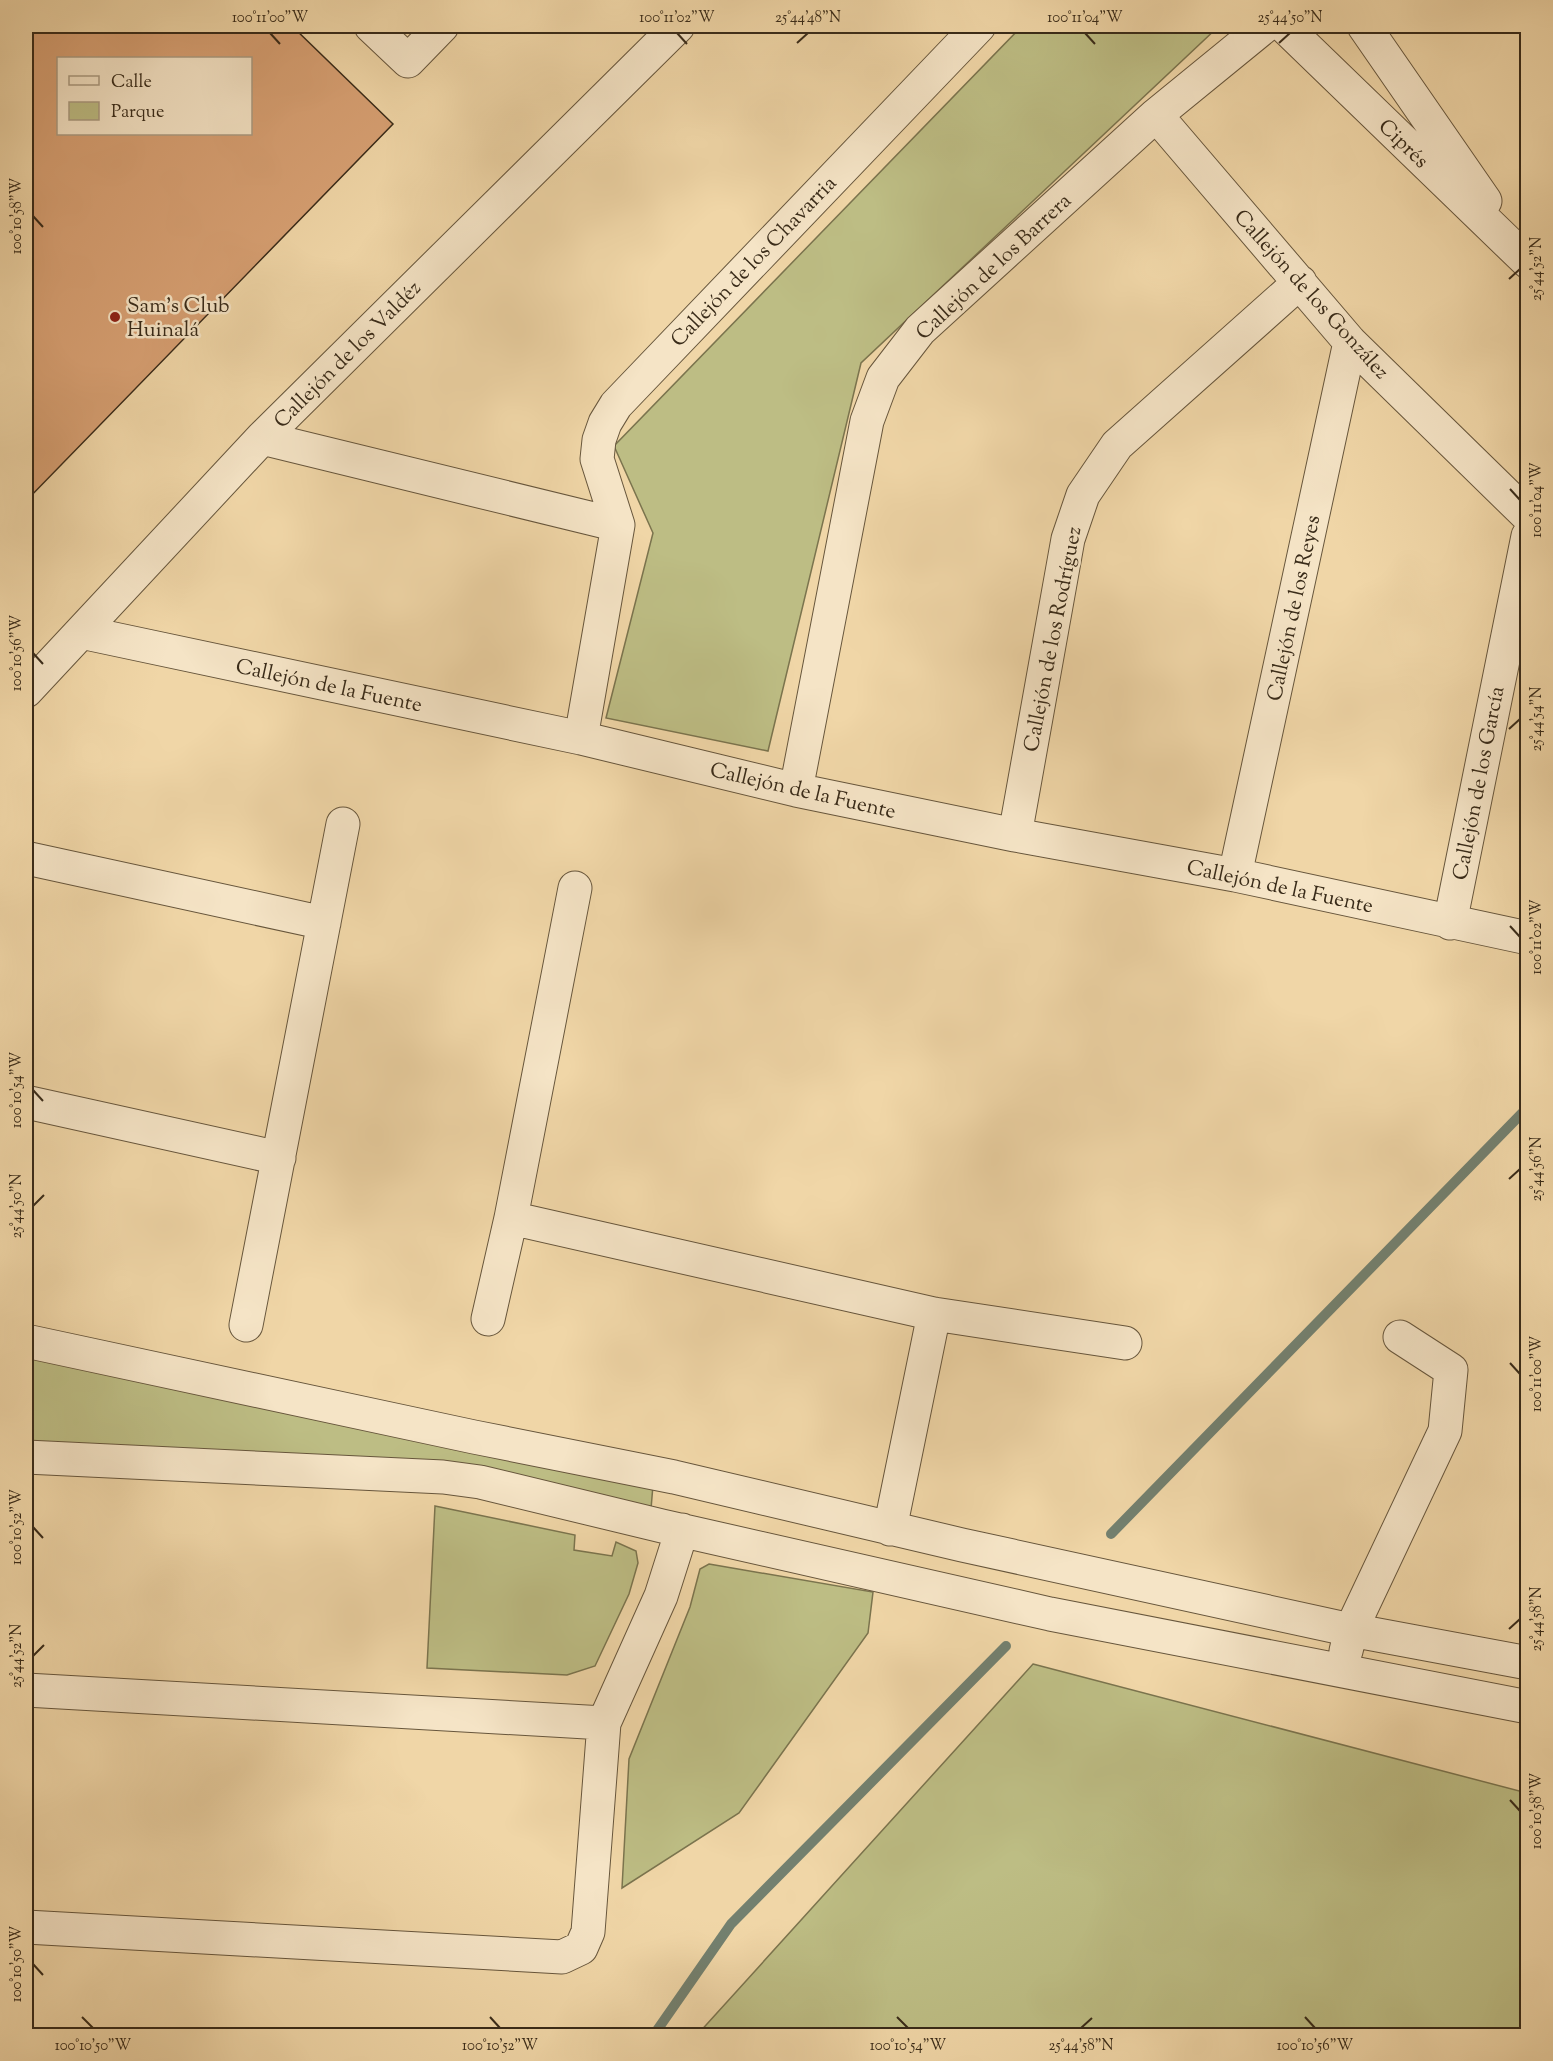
<svg xmlns="http://www.w3.org/2000/svg" width="1553" height="2061" viewBox="0 0 1553 2061" font-family="'Sorts Mill Goudy',serif">
<style>
.green{fill:#bdbd84;stroke:#7b744e;stroke-width:1.5}
.lines{fill:none;stroke-linecap:round;stroke-linejoin:round}
.stream{stroke:#73806f;stroke-width:10}
.building{fill:#d7a073;stroke:#392b19;stroke-width:1.5;fill-rule:evenodd}
.minor-casing{stroke:#67563c;stroke-width:35}
.minor{stroke:#f5e4c6;stroke-width:33}
.ticks{fill:none;stroke:#392b19;stroke-width:2}
.poi-dot{fill:#8f2418;stroke:#f5e4c6;stroke-width:2}
.labels{text-anchor:middle;stroke-width:5;stroke-linejoin:round;paint-order:stroke}
.street-label{font-size:21px;fill:#392b19;stroke:#f5e4c6}
.poi-label{font-size:21px;fill:#392b19;stroke:#f5e4c6;text-anchor:start}
.neatline{fill:none;stroke:#392b19;stroke-width:2}
.ticks-label{font-size:15px;text-anchor:middle;fill:#392b19}
</style>
<rect width="100%" height="100%" fill="#f0d6a7"/>
<filter id="stains"><feTurbulence type="fractalNoise" baseFrequency=".00333" numOctaves="4"/><feColorMatrix values="0 0 0 0 .2 0 0 0 0 .09 0 0 0 0 .02 0 0 0 .5 -.17"/></filter>
<radialGradient id="worn" r=".72"><stop offset=".6" stop-color="#630" stop-opacity="0"/><stop offset="1" stop-color="#630" stop-opacity=".3"/></radialGradient>
<path class="green" d="M1022,26H1219L861,363L768,751L606,718L653,533L614,446Z
M26,1355L653,1485L651,1509L288,1455L26,1441Z
M435,1506L575,1535L574,1550L612,1556L616,1542L636,1551L638,1563L629,1594L595,1666L567,1675L427,1668Z
M709,1564L873,1592L868,1633L739,1813L622,1888L629,1759L690,1607L700,1569Z
M1033,1664L1527,1793V2035H697Z"/>
<g class="lines">
<path class="stream" d="M1111,1534L1528,1107
M653,2036L731,1924L1006,1646"/>
</g>
<path class="building" d="M26,26H292L393,124L26,501ZM58,58H250V134H58Z"/>
<g class="lines">
<g class="minor-casing">
<path id="minor" d="M371,26L408,61L442,26
M1284,26L1528,262
M1364,26L1485,201
M1156,115L1350,342L1528,516
M262,438L618,525
M81,632L581,738L796,790L1015,835L1235,875L1528,938
M26,691L262,438L678,26
M581,738L618,525L597,459L599,440L605,423L616,405L979,26
M796,790L867,421L883,378L920,330L1156,115L1265,26
M1015,835L1068,539L1083,495L1117,445L1300,282
M26,858L324,923
M1235,875L1350,342
M1450,923L1528,536
M26,1102L279,1158
M511,1218L934,1314L1125,1343
M488,1319L511,1218L575,888
M246,1325L343,824
M26,1341L474,1437L674,1477L962,1545L1351,1630L1528,1663
M26,1457L443,1477L480,1482L662,1526L1050,1614L1528,1707
M890,1529L934,1314
M1346,1651L1351,1630L1445,1431L1451,1370L1400,1337
M26,1690L604,1723
M26,1927L562,1957L581,1948L588,1932L604,1723L661,1596L682,1530"/>
</g>
<use href="#minor" class="minor"/>
</g>
<path class="ticks" d="M270,33L280,44M677,33L687,44M1085,33L1095,44M797,43L808,33M1279,43L1290,33M33,216L43,227M1509,279L1520,269M1510,489L1520,500M33,653L43,664M1509,729L1520,719M1510,926L1520,937M33,1090L43,1101M1509,1179L1520,1169M33,1206L44,1195M1510,1363L1520,1374M33,1527L43,1538M1509,1629L1520,1619M33,1656L44,1645M1510,1800L1520,1811M33,1964L43,1975M82,2017L93,2028M490,2017L500,2028M897,2017L908,2028M1305,2017L1315,2028M1081,2028L1092,2018"/>
<circle class="poi-dot" cx="115" cy="317" r="6"/>
<g class="labels">
<g class="street-label">
<text transform="translate(1404 143) rotate(44)" y="7">Ciprés</text>
<text transform="translate(753 261) rotate(-46)" y="7">Callejón de los Chavarria</text>
<text transform="translate(993 266) rotate(-43)" y="7">Callejón de los Barrera</text>
<text transform="translate(1312 294) rotate(48)" y="7">Callejón de los González</text>
<text transform="translate(347 354) rotate(-45)" y="7">Callejón de los Valdéz</text>
<text transform="translate(1293 608) rotate(-78)" y="7">Callejón de los Reyes</text>
<text transform="translate(1052 639) rotate(-79)" y="7">Callejón de los Rodríguez</text>
<text transform="translate(329 685) rotate(12)" y="7">Callejón de la Fuente</text>
<text transform="translate(1478 783) rotate(-79)" y="7">Callejón de los García</text>
<text transform="translate(803 790) rotate(13)" y="7">Callejón de la Fuente</text>
<text transform="translate(1280 886) rotate(12)" y="7">Callejón de la Fuente</text>
</g>
<g class="poi-label">
<text x="127" y="312">Sam's Club<tspan x="127" dy="24">Huinalá</tspan></text>
</g>
</g>
<rect width="1553" height="2061" fill="none" stroke="#f0d6a7" stroke-width="66"/>
<rect x="57" y="57" width="195" height="78" fill="#f5e4c6" stroke="#aa9a81" stroke-width="1.5"/>
<rect x="69" y="76" width="30" height="9" fill="#f5e4c6" stroke="#aa9a81" stroke-width="1.5"/>
<text x="111" y="87" font-size="18" fill="#392b19">Calle</text>
<rect x="69" y="102" width="30" height="18" fill="#bdbd84" stroke="#aa9a81" stroke-width="1.5"/>
<text x="111" y="117" font-size="18" fill="#392b19">Parque</text>
<rect x="33" y="33" width="1487" height="1995" class="neatline"/>
<g class="ticks-label">
<text x="270" y="22">100°11'00"W</text>
<text x="677" y="22">100°11'02"W</text>
<text x="808" y="22">25°44'48"N</text>
<text x="1085" y="22">100°11'04"W</text>
<text x="1290" y="22">25°44'50"N</text>
<text transform="translate(16 216) rotate(-90)" y="5">100°10'58"W</text>
<text transform="translate(1536 269) rotate(-90)" y="5">25°44'52"N</text>
<text transform="translate(1536 500) rotate(-90)" y="5">100°11'04"W</text>
<text transform="translate(16 653) rotate(-90)" y="5">100°10'56"W</text>
<text transform="translate(1536 719) rotate(-90)" y="5">25°44'54"N</text>
<text transform="translate(1536 937) rotate(-90)" y="5">100°11'02"W</text>
<text transform="translate(16 1090) rotate(-90)" y="5">100°10'54"W</text>
<text transform="translate(1536 1169) rotate(-90)" y="5">25°44'56"N</text>
<text transform="translate(16 1206) rotate(-90)" y="5">25°44'50"N</text>
<text transform="translate(1536 1374) rotate(-90)" y="5">100°11'00"W</text>
<text transform="translate(16 1527) rotate(-90)" y="5">100°10'52"W</text>
<text transform="translate(1536 1619) rotate(-90)" y="5">25°44'58"N</text>
<text transform="translate(16 1656) rotate(-90)" y="5">25°44'52"N</text>
<text transform="translate(1536 1811) rotate(-90)" y="5">100°10'58"W</text>
<text transform="translate(16 1964) rotate(-90)" y="5">100°10'50"W</text>
<text x="93" y="2050">100°10'50"W</text>
<text x="500" y="2050">100°10'52"W</text>
<text x="908" y="2050">100°10'54"W</text>
<text x="1081" y="2050">25°44'58"N</text>
<text x="1315" y="2050">100°10'56"W</text>
</g>
<rect width="100%" height="100%" filter="url(#stains)"/>
<rect width="100%" height="100%" fill="url(#worn)"/>
</svg>
